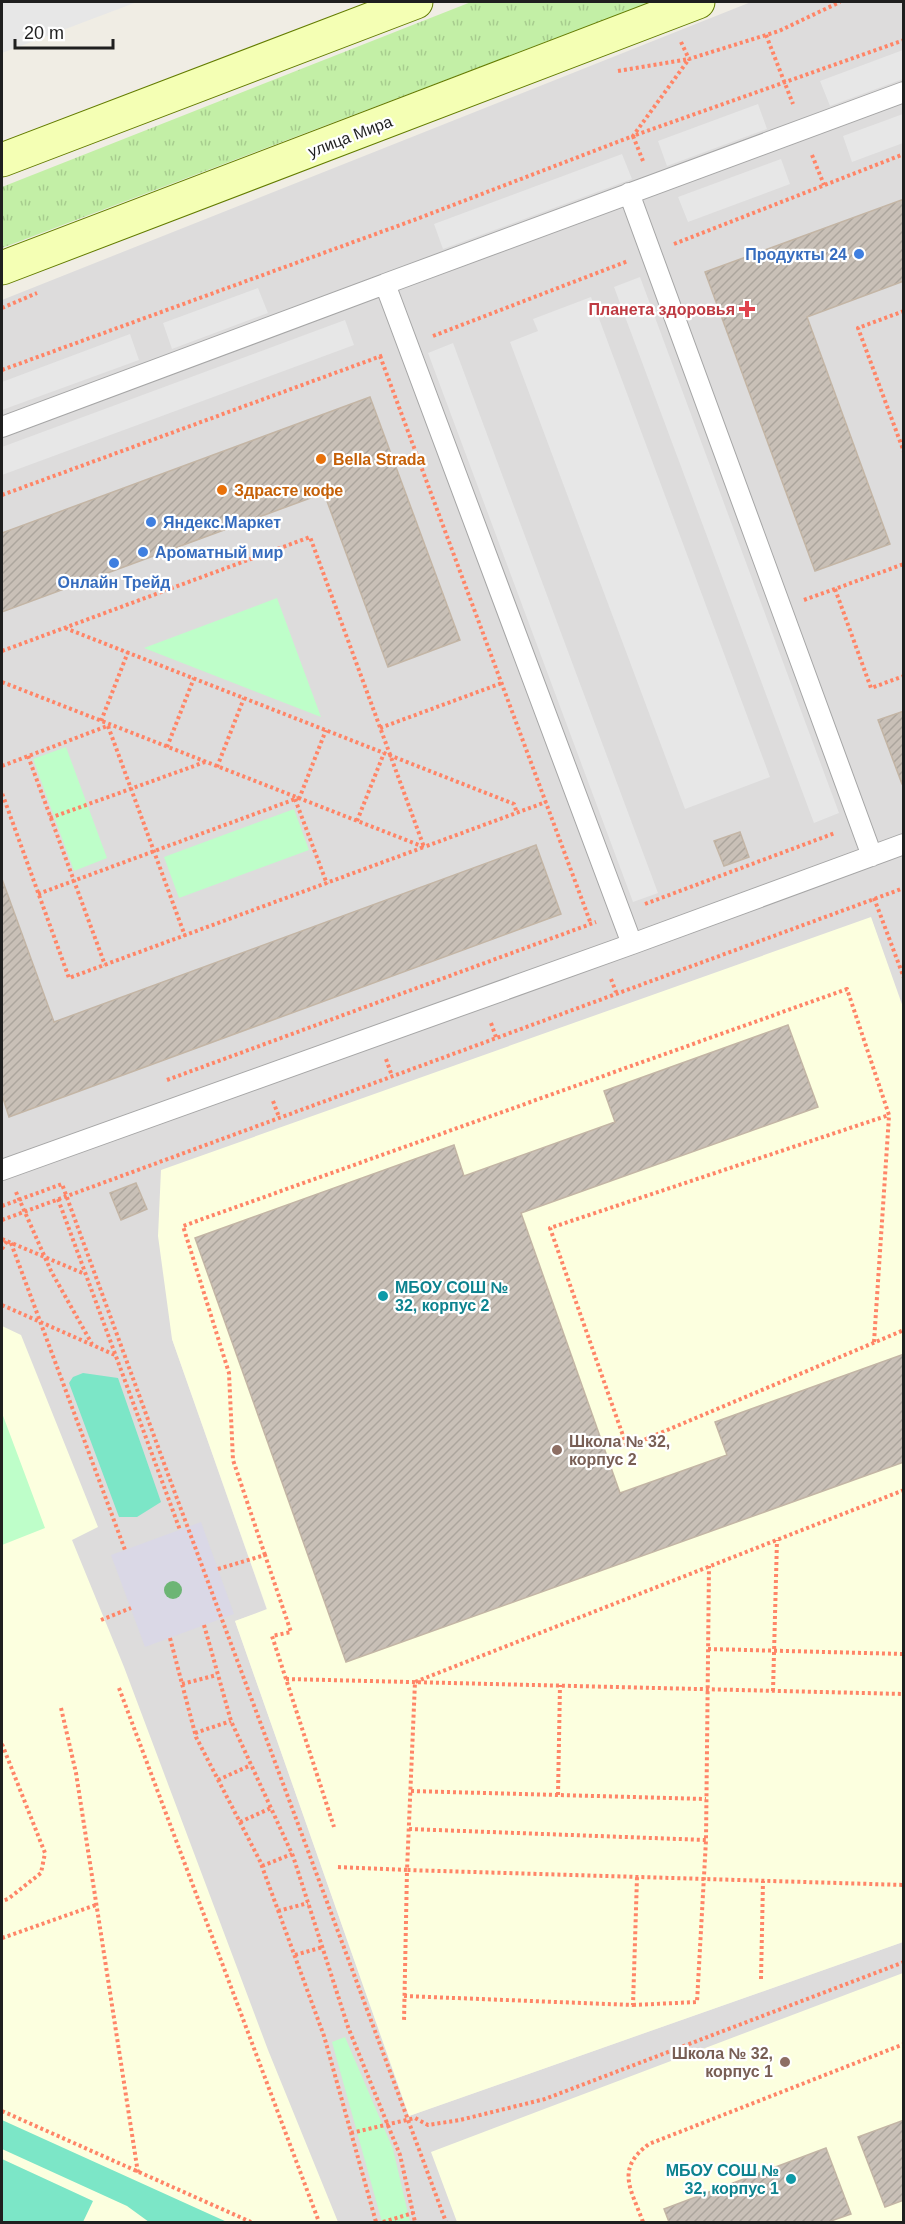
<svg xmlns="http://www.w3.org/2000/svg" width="905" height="2224" viewBox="0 0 905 2224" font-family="Helvetica,sans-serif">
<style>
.residential{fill:#dddcdc}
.education{fill:#fcffdf}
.grass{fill:url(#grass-tufts)}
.park{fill:#befec9}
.pitch{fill:#7ce6c7}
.parking{fill:#e7e7e7}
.plaza{fill:#dad8e6}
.building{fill:url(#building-hatch);stroke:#c3b5a5;stroke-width:1.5}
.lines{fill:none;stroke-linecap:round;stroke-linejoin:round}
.lane-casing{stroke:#a6a6a6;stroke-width:22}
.secondary-casing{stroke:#637c00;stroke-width:35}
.path{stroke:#ff8567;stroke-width:4;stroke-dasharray:3 3;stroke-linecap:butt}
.lane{stroke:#fff;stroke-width:20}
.secondary{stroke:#f4ffb4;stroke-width:33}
.tree{fill:#6db575}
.shop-dot{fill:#3f7fe0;stroke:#fff;stroke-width:2}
.health-dot{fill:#e0444e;stroke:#fff;stroke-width:2}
.food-dot{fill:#e8710a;stroke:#fff;stroke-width:2}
.culture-dot{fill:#0f9aa8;stroke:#fff;stroke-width:2}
.education-dot{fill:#8d6e63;stroke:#fff;stroke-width:2}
.labels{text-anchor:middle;stroke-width:4.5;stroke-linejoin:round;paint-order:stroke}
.street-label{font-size:16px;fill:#1f1f1f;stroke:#fff}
.shop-label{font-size:16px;font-weight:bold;fill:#366cbe;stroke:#fff;text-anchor:start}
.health-label{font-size:16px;font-weight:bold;fill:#be3a42;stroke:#fff;text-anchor:end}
.food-label{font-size:16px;font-weight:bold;fill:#c56008;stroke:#fff;text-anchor:start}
.culture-label{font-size:16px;font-weight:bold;fill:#0d838f;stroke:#fff;text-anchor:start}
.education-label{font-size:16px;font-weight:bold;fill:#785e54;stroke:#fff;text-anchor:start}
</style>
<defs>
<pattern id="grass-tufts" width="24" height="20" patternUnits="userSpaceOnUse" patternTransform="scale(1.5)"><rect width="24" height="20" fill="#c3efa6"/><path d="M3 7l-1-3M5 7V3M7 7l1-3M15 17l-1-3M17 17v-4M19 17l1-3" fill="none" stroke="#a7cc8e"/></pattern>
<pattern id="building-hatch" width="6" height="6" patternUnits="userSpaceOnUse" patternTransform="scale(1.5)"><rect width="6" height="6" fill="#c9c0b7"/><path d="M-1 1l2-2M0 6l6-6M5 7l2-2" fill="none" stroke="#aca59d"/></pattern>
</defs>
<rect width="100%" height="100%" fill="#f0ede4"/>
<path class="residential" d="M751,2H903V1010L871,918L172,1339L267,1610L235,1621L409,2116L903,1942V2222H2V300Z"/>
<path class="education" d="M871,917L904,1010L903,1942L409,2116L235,1621L267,1609L172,1339L158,1236L161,1170Z
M2,1326L21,1335L98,1527L72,1540L124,1667L268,2050L338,2222H2Z
M903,1973V2222H457L431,2152Z"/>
<path class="grass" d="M471,2H651L2,248V187Z"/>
<path class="park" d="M277,598L321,717L144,648Z
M66,747L107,858L74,871L33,759Z
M294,809L309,850L179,898L164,857Z
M2,1413L45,1528L2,1545Z
M345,2037L393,2149L410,2222H382L332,2042Z"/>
<path class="pitch" d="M83,1373L118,1378L161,1502L137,1517H119L69,1383L73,1377Z
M2,2120L227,2222H149L127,2206L2,2149Z
M2,2159L93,2201L83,2222H2Z"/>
<path class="parking" d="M2,2H137L2,53Z
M903,50V79L830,106L820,81Z
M758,104L767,129L667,166L658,141Z
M903,114V143L852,162L843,136Z
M622,154L632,179L443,249L434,224Z
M781,159L790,184L688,222L678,197Z
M640,277L839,813L814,823L614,287Z
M258,288L268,313L172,349L163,323Z
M591,297L770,777L685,809L510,342L538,331L533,319Z
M345,320L354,345L2,475V447Z
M130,334L139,360L2,410V382Z
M453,343L658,893L633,902L428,353Z"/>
<path class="plaza" d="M201,1522L234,1614L145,1647L111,1555Z"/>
<path class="building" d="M904,199V281L807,317L890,544L815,571L705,272Z
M370,397L460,640L388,667L324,493L2,612V533Z
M904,711V784H902L878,720Z
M740,832L749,857L724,866L714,841Z
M536,845L561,914L9,1117L2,1095V879L54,1022Z
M788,1025L818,1107L521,1213L620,1493L727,1455L715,1422L904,1354V1462L346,1662L195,1238L454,1145L464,1176L615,1122L604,1091Z
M136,1183L147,1209L121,1220L110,1193Z
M904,2120V2200L885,2207L858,2137Z
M826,2148L851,2214L828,2222H669L664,2209Z"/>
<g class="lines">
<g class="lane-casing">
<path id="lane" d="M629,193L872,856
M385,284L904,92
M2,427L385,284L632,944L2,1170
M632,944L904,844"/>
</g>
<g class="secondary-casing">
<path id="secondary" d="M2,160L416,2
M2,268L698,2"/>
</g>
<path class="path" d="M766,35L793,104
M681,42L689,59L779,31L840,2
M618,71L689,59
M812,155L824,185
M643,161L633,136L904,40
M674,244L904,154
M2,308L37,293
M904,311L858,328L904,452
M433,336L628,261
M380,356L591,924
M2,370L414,220L633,136L689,59
M2,495L384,355
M835,589L871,688L904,676
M804,600L904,564
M65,628L514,804L517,813
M2,651L310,537L424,847L69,978L2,793
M2,682L424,847L546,802
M101,721L128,652
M108,726L185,936
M380,728L502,683
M167,747L194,678
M28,756L105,965
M2,766L110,725
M217,767L244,698
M295,799L327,884
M299,799L326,730
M50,818L205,762
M357,821L384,753
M38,894L298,798
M874,898L904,978
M645,904L835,833
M611,979L616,992
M491,1023L496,1037
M386,1059L392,1076
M167,1080L596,922
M273,1101L279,1117
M16,1192L51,1271L92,1344
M58,1199L180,1530
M2,1206L62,1184L169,1477L446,2222
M2,1220L904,888
M2,1239L85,1274
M11,1243L125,1550
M2,1249L7,1241
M2,1305L115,1355
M874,1342L889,1116
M904,1490L415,1682L407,1870L904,1885
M265,1555L233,1460L229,1373L183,1226L847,989L889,1115L550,1228L627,1447L904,1330
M218,1569L265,1555L291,1632L272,1636L334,1827
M101,1620L131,1608
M204,1625L231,1721L293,1856L348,2027L400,2155L415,2222
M170,1638L196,1737L260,1861L324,2036L376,2222
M708,1649L904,1654
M286,1679L904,1694
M182,1684L217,1675
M119,1688L319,2222
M773,1691L777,1540
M61,1708L76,1773L138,2173
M195,1733L231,1721
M2,1744L45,1853L41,1873L8,1899L2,1901
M218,1780L251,1765
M411,1791L706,1799
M558,1795L560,1685
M240,1822L271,1808
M409,1829L706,1840
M262,1866L292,1854
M338,1867L407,1870L404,2022
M278,1911L308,1903
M2,1938L96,1905
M295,1955L323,1947
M761,1979L763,1881
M404,1996L633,2005L637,1877
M633,2005L697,2002L706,1840L709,1566
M2,2111L251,2222
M351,2133L415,2118L428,2125L460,2120L545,2099L904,1962
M383,2222L413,2213
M643,2222C631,2189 615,2169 649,2144L904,2044"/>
<use href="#lane" class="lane"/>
<use href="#secondary" class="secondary"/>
</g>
<circle class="tree" cx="173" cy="1590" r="9"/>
<g class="shop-dot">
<circle cx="859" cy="254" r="6"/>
<circle cx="151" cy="522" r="6"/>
<circle cx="143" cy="552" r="6"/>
<circle cx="114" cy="563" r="6"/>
</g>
<path class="health-dot" d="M744 300h6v6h6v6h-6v6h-6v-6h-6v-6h6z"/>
<g class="food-dot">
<circle cx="321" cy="459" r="6"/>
<circle cx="222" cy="490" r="6"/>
</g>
<g class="culture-dot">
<circle cx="383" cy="1296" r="6"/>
<circle cx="791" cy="2179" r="6"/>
</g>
<g class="education-dot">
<circle cx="557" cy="1450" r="6"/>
<circle cx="785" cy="2062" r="6"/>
</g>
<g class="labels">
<g class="street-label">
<text transform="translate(350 136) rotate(-21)" y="6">улица Мира</text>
</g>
<g class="shop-label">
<text x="847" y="260" text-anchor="end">Продукты 24</text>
<text x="163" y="528">Яндекс.Маркет</text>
<text x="155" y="558">Ароматный мир</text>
<text x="114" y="588" text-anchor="middle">Онлайн Трейд</text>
</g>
<g class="health-label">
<text x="735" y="315">Планета здоровья</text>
</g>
<g class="food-label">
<text x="333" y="465">Bella Strada</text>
<text x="234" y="496">Здрасте кофе</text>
</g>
<g class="culture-label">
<text x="395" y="1293">МБОУ СОШ №<tspan x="395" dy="18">32, корпус 2</tspan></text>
<text x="779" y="2176" text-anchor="end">МБОУ СОШ №<tspan x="779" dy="18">32, корпус 1</tspan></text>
</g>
<g class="education-label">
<text x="569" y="1447">Школа № 32,<tspan x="569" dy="18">корпус 2</tspan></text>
<text x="773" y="2059" text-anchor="end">Школа № 32,<tspan x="773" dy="18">корпус 1</tspan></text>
</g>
</g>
<rect width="905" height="2224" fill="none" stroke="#1f1f1f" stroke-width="6"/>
<path d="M15 39v9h98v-9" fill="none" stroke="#1f1f1f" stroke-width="3"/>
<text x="24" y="39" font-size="18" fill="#1f1f1f" stroke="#ffffff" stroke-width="4.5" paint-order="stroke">20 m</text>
</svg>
